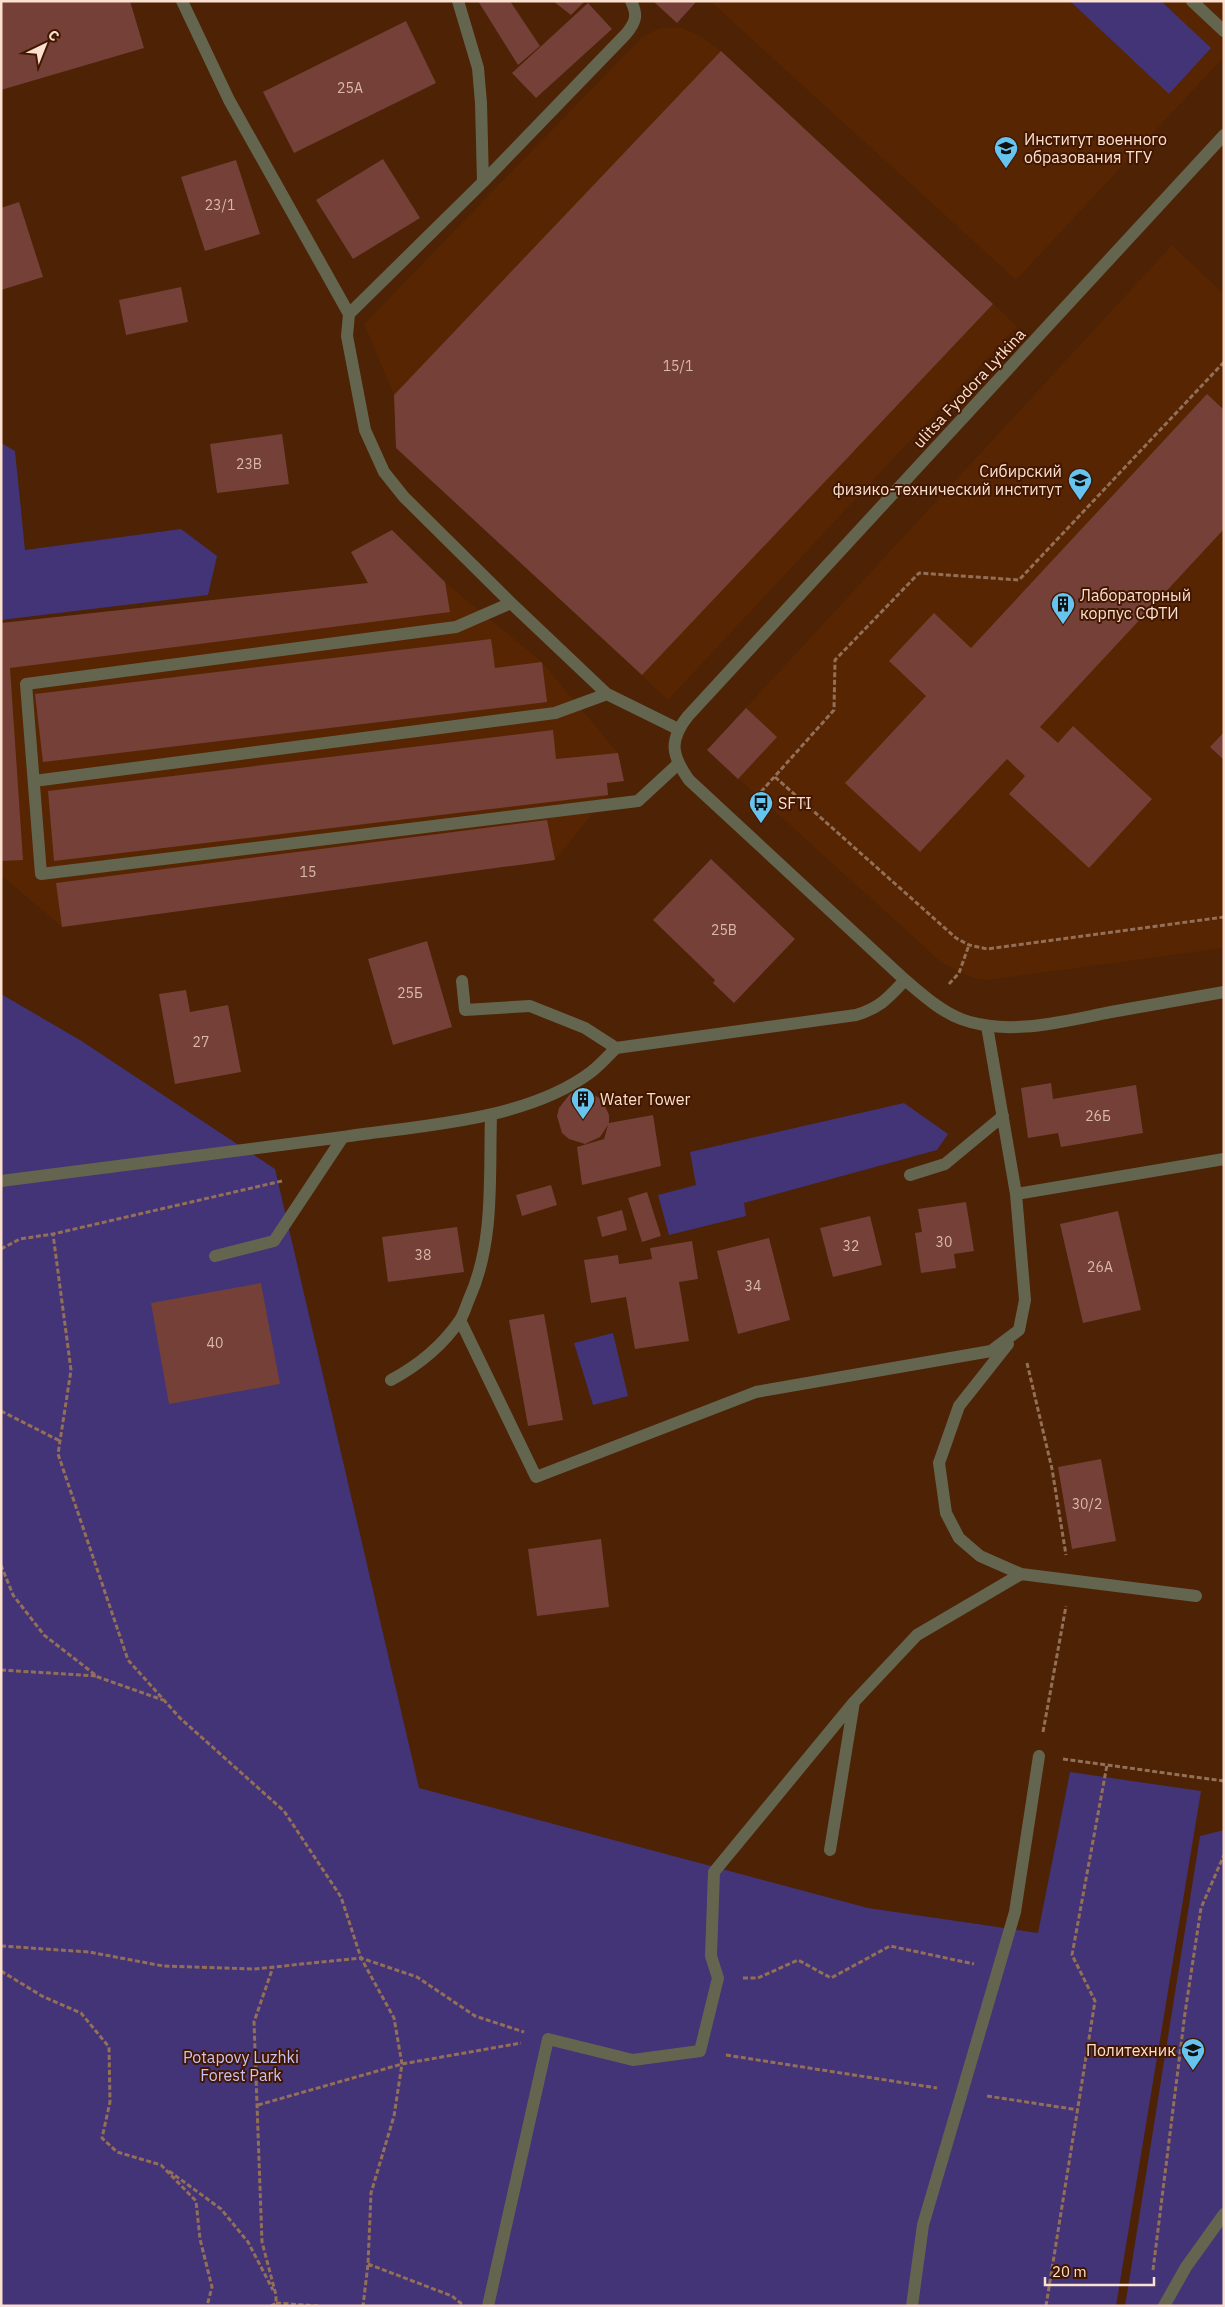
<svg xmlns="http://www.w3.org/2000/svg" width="1225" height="2307" viewBox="0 0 1225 2307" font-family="'IBM Plex Sans',sans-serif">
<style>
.built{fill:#572502}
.green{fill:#423476}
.building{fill:#754038}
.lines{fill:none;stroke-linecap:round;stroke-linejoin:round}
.path{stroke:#946f57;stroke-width:3;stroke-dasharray:5 2.5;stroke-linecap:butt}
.service{stroke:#64654f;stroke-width:12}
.pedestrian{stroke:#64654f;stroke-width:12}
.minor{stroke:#64654f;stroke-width:12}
.tertiary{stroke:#64654f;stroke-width:12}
.labels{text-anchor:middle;stroke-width:4;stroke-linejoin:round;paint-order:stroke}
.number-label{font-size:14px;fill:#dab8aa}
.poi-label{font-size:16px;fill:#fce0d0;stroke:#421700;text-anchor:start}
.street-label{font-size:16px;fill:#fce0d0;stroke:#421700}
.park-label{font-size:16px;fill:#c8c3f5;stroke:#421700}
</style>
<rect width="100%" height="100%" fill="#4d2205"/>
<path class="built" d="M710,1H1224V57L1016,280Z
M660,28H683L702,37L721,51L1017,326L668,700L396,448L394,395L364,324L642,37Z
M1172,245L1224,294V948L988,980L973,978L942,963L707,750Z
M392,530L445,582L542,662L618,753L624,781L607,783L608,795L555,860L62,927L1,875V623L367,583L351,552Z"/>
<path class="green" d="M1070,1H1161L1211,48L1169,94Z
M1,443L15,451L25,550L181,529L217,556L208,595L1,620Z
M1,994L80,1040L275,1169L419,1788L868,1908L1038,1933L1070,1772L1201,1791L1116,2306H1Z
M904,1103L948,1134L937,1150L744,1203L746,1216L669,1235L658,1195L696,1185L690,1152Z
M613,1333L628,1396L593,1405L574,1343Z
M1224,1830V2306H1125L1200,1836Z"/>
<path class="building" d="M1,1H130L144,48L1,90Z
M478,1H510L540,46L518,65Z
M553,1H585L571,15Z
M653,1H697L677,23Z
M588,3L612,29L536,98L512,73Z
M406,21L436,83L294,153L263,92Z
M721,51L993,304L642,675L396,448L394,395Z
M383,159L420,218L353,259L316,200Z
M236,160L260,234L205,251L181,177Z
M19,202L43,277L1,290V208Z
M181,287L188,322L126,335L119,300Z
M1207,394L1224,410V529L1040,727L1058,743L1073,726L1152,799L1089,868L1009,794L1025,776L1007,759L920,852L845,783L926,696L889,661L934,613L971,648Z
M282,434L289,484L217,493L210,444Z
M392,530L445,582L450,612L10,668L23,860L1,861V623L368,583L351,552Z
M491,639L495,668L542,662L547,702L43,762L35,694Z
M746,708L777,737L738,779L707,750Z
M553,730L556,759L618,753L624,781L607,783L608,795L54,861L48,791Z
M1224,732V760L1210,747Z
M547,820L555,860L62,927L56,883Z
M711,859L795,939L734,1003L713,983L715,980L653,920Z
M427,941L452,1027L393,1045L368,959Z
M186,990L190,1012L228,1005L241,1072L175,1084L159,994Z
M1051,1083L1053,1099L1136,1085L1143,1133L1061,1147L1058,1133L1028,1138L1021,1088Z
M578,1092H587L602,1099L609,1115V1123L653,1115L661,1166L582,1185L577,1147L604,1139L608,1125L600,1137L585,1144L569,1139L562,1133L557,1116L559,1108L570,1094Z
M551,1185L557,1205L522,1216L516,1195Z
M647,1192L661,1236L642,1242L628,1198Z
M966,1202L974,1251L954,1254L956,1268L921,1273L915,1233L922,1232L918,1209Z
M622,1210L627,1230L602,1237L597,1217Z
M1118,1211L1141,1310L1083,1323L1060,1224Z
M870,1216L882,1265L833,1277L820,1228Z
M457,1227L464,1272L388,1282L382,1237Z
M769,1238L790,1320L738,1334L717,1251Z
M692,1241L698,1279L679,1282L689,1341L635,1349L626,1297L591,1303L584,1260L618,1255L619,1264L646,1260L652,1259L650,1248Z
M261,1283L280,1384L169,1404L151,1303Z
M544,1314L563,1420L528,1426L509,1320Z
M1101,1459L1116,1541L1072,1549L1058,1467Z
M601,1539L609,1607L537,1616L528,1549Z"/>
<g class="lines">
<path class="path" d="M775,777L956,938L969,945L987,949L1224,917
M751,803L834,710L835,660L919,573L1019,580L1224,362
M949,984L959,973L969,945
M282,1181L53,1234L71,1370L58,1454L128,1660L180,1718L284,1811L341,1897L361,1958L394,2018L402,2064L394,2116L371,2193L368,2264L363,2306
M1,1249L20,1239L53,1234
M1027,1363L1052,1469L1066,1555
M1,1411L60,1441
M1,1565L13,1595L44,1635L98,1677L163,1700
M1,1670L97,1676
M1043,1732L1066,1606
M1063,1759L1224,1781
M1,1946L89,1952L163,1966L254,1969L361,1958L417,1977L475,2016L524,2032
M1,1971L42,1996L81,2013L109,2047L110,2102L102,2138L117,2152L161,2165L196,2201L200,2239L212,2287L207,2306
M743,1978H758L798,1960L831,1978L890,1946L974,1964
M726,2055L937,2088
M987,2096L1079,2110
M258,2105L402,2064L521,2043
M169,2171L221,2209L248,2242L273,2290
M368,2264L452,2296L463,2305
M1153,2270L1185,2013L1201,1908L1224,1855
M276,2303L319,2306
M271,2306L276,2303V2295L262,2242L254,2022L273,1967
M1046,2306L1095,2001L1072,1955L1107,1765"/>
<path class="service" d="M182,1L229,100L349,314L347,336L365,430L384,472L404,497L511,603L607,694L678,729
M458,1L478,68L481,103L483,182
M1192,1L1224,31
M349,314L483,182L626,34C636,22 638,15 631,1
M511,603L456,627L26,684L41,874L638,801L678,764
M34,781L555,713L607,694
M462,981L465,1010L530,1006L585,1028L616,1048
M910,1175L945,1164L1003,1116
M1,1181L343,1137
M1016,1194L1224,1159
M215,1256L274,1241L343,1137
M460,1320L536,1477L756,1392L991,1351L1019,1330L1025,1300L1016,1194L987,1026
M391,1380C417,1366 443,1345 460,1320C464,1314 466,1306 469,1299C495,1242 489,1176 491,1115
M1021,1574L1196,1596
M830,1850L854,1702L917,1635L1021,1574L980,1556L959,1538L946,1513L939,1463L959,1406L1008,1344
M488,2306L548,2039L633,2060L700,2051L718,1978L711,1956L714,1872L854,1702"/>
<path class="pedestrian" d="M912,2306L923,2225L1015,1912L1039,1756
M1164,2306L1186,2267L1224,2214"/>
<path class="minor" d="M343,1137C421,1125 526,1121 591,1072C600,1065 608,1056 616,1048L856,1015C880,1008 888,998 905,980"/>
<path class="tertiary" d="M1224,135L688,716C668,741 672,756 689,780L905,980C922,994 940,1011 961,1019C1008,1037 1064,1021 1111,1012C1149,1005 1186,999 1224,992"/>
</g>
<defs>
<g id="university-pin" transform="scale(1.25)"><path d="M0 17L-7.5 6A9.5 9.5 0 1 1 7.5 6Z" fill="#66c4ef" stroke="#421700"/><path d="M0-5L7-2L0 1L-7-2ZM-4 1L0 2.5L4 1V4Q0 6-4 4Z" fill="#111"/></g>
<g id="building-pin" transform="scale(1.25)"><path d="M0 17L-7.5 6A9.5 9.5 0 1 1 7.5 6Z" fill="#66c4ef" stroke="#421700"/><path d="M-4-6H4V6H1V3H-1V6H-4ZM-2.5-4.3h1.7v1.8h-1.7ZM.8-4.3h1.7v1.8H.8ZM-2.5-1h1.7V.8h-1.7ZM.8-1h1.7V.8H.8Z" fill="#111"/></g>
<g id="bus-pin" transform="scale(1.25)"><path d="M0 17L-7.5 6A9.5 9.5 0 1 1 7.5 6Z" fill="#66c4ef" stroke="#421700"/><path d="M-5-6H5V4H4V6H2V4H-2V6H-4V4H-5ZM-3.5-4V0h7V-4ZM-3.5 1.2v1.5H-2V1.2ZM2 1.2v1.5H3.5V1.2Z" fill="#111"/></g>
</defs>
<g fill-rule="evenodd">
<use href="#university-pin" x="1006" y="148"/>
<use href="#university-pin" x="1080" y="480"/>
<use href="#building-pin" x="1063" y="604"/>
<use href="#bus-pin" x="761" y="803"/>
<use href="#building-pin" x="583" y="1099"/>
<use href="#university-pin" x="1193" y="2050"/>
</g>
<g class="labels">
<g class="number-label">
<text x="350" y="93">25А</text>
<text x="220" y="210">23/1</text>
<text x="678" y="371">15/1</text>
<text x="249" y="469">23В</text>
<text x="308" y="877">15</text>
<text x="724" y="935">25В</text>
<text x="410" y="998">25Б</text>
<text x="201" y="1047">27</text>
<text x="1098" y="1121">26Б</text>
<text x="944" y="1247">30</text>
<text x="851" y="1251">32</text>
<text x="423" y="1260">38</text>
<text x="1100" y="1272">26А</text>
<text x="753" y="1291">34</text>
<text x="215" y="1348">40</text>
<text x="1087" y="1509">30/2</text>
</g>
<g class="poi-label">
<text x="1024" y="145">Институт военного<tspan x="1024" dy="18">образования ТГУ</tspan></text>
<text x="1062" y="477" text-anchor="end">Сибирский<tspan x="1062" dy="18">физико-технический институт</tspan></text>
<text x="1080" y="601">Лабораторный<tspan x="1080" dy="18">корпус СФТИ</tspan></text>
<text x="778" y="809">SFTI</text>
<text x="600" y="1105">Water Tower</text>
<text x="1176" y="2056" text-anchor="end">Политехник</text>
</g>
<g class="street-label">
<text transform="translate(969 388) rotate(-47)" y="6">ulitsa Fyodora Lytkina</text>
</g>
<g class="park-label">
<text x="241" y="2063">Potapovy Luzhki<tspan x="241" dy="18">Forest Park</tspan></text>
</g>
</g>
<rect width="1225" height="2307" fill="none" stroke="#fce0d0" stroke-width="5"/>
<g transform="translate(45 45) rotate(43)" stroke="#421700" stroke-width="4" paint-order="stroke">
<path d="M0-4L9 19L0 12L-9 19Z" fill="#fce0d0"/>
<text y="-8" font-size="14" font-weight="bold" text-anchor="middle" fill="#fce0d0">С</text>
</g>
<path d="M1045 2277v8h109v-8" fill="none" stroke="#fce0d0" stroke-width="2.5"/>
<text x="1052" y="2277" font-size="15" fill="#fce0d0" stroke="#421700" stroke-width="4" paint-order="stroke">20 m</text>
</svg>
